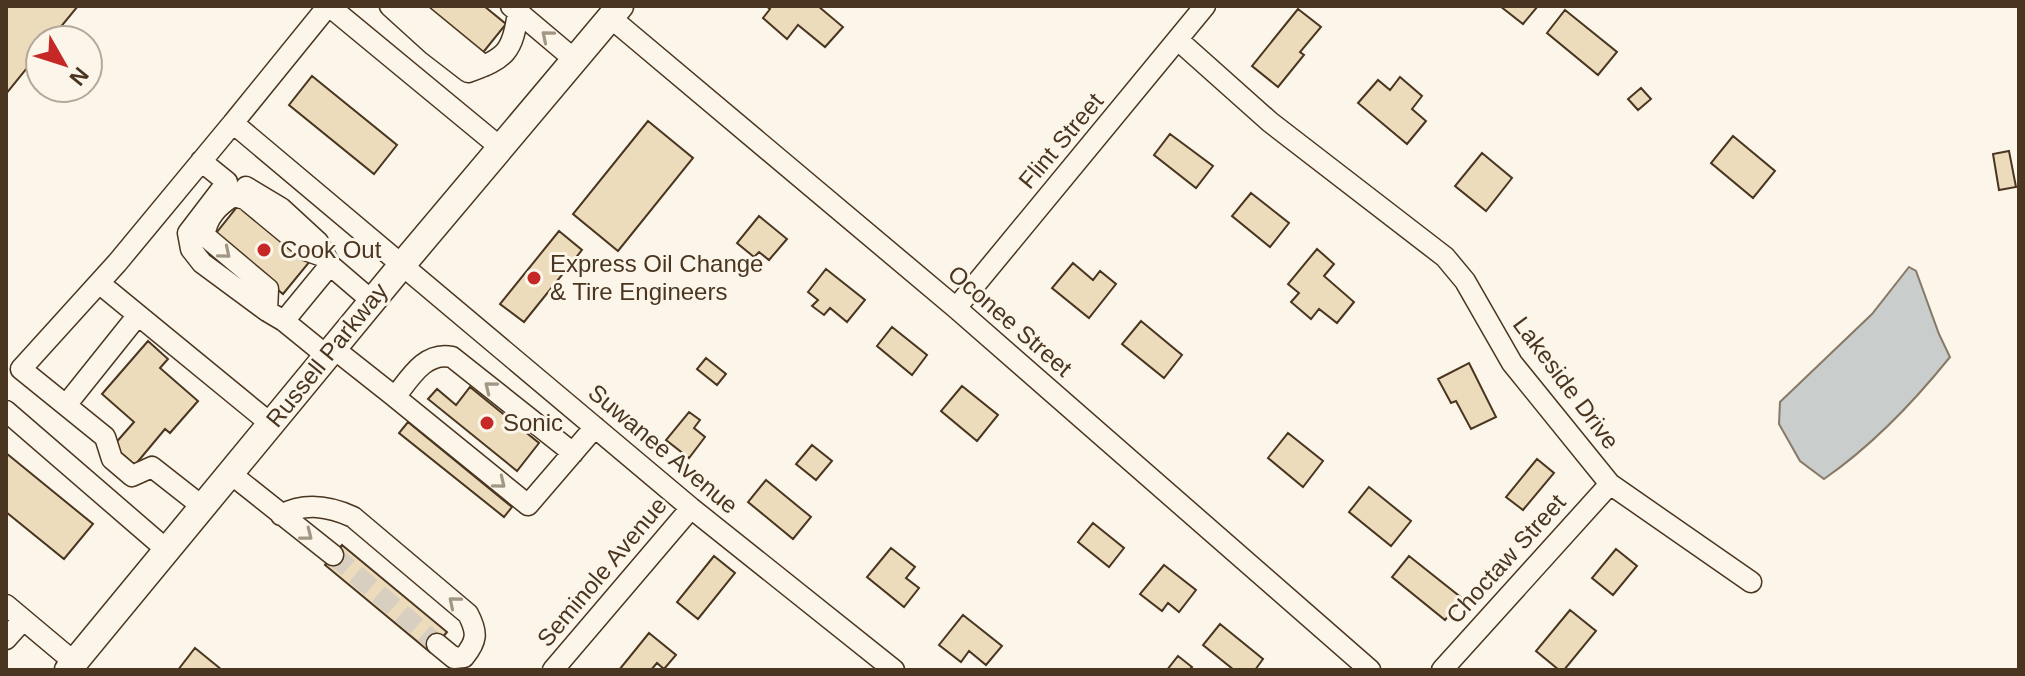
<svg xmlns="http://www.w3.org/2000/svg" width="2025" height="676" viewBox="0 0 2025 676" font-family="Arial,sans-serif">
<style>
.water{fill:#c9cecd;stroke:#887966;stroke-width:2}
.building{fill:#ecdcbc;stroke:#4a3520;stroke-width:2}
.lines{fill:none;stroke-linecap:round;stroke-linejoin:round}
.minor-tunnel{stroke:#d8cfc1;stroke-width:20;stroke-dasharray:20 10;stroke-linecap:butt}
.minor-casing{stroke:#4a3520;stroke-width:23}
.major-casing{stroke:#4a3520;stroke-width:29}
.minor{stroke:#fbf6e9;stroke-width:20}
.major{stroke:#fbf6e9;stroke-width:26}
.oneway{stroke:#a29684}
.poi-dot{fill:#c62828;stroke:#fbf6e9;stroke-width:3}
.labels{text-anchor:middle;stroke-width:6;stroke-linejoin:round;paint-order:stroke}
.street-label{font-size:24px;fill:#4a3520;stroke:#fbf6e9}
.poi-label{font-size:24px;fill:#4a3520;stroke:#fbf6e9;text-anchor:start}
</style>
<rect width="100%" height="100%" fill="#fbf6e9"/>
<path class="water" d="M1909,267L1916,271L1939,334L1950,357C1913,403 1873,445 1824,479L1800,461L1779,424L1780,402L1872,314Z"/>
<path class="building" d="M6,6H78L50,40H40V52L6,94Z
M421,6H484L506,24L481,55Z
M766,6H818L843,27L825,47L798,25L787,39L763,18L770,9Z
M1500,6H1538L1523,24Z
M1298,9L1321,27L1300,52L1304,55L1278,87L1252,66Z
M1565,10L1617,52L1598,75L1547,33Z
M312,76L397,145L374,174L289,105Z
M1400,77L1422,96L1412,109L1426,121L1407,144L1358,103L1378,80L1390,90Z
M1641,88L1651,99L1638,110L1628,99Z
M648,121L693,158L618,251L573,214Z
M1170,134L1213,166L1196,188L1154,155Z
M1733,136L1775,171L1753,198L1711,163Z
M2009,151L2016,187L1999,190L1993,154Z
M1482,153L1512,178L1486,211L1455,186Z
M1251,193L1289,223L1270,247L1232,216Z
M241,202L311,260L283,294L213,237Z
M759,216L787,239L769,260L759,252L754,257L737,243Z
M559,231L582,250L524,322L500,304Z
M1317,249L1334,264L1324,276L1354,302L1337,323L1319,309L1311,319L1291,302L1299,293L1288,284Z
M1073,263L1093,280L1100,271L1116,284L1089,318L1052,288Z
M826,269L865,300L847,322L830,308L824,315L812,306L818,300L808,292Z
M1141,321L1182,355L1164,378L1122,344Z
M892,327L927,355L912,375L877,346Z
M148,341L168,359L160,368L198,401L170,433L165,429L135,465L113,446L134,422L102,394Z
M706,358L726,374L717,385L697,369Z
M1469,363L1496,417L1471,429L1456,401L1451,403L1438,379Z
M962,386L998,415L977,441L941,411Z
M470,387L539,443L517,471L428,399L437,389L456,405Z
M689,412L700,420L694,428L705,437L689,458L666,440Z
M408,422L512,507L504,517L399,433Z
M1288,433L1323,461L1303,487L1268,458Z
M812,445L832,461L816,480L796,464Z
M6,453L93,524L64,559L6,512Z
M1537,459L1554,473L1523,510L1506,497Z
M766,480L811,517L793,539L748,502Z
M1369,487L1411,521L1391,546L1349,512Z
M1093,523L1124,548L1109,567L1078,542Z
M342,545L447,632L430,652L325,565Z
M891,548L915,567L906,578L919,588L904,607L867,577Z
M1616,549L1637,566L1613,595L1592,578Z
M714,556L735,573L698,619L677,602Z
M1409,556L1463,599L1445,620L1392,577Z
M1164,565L1196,590L1179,612L1168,603L1162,611L1140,594Z
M1570,610L1596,631L1564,670H1559L1536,651Z
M963,615L1002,646L986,665L969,651L961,662L939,645Z
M1220,624L1263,659L1255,670H1234L1203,645Z
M649,633L676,655L664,669L657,663L651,670H619Z
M195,648L222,670H178Z
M1178,656L1192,667L1189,670H1167Z"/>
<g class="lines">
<path class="minor-tunnel" d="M333,555L437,644"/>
<g class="minor-casing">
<path id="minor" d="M328,6L233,123L691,508L894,670
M329,6L501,148
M390,6L433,45L468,72C506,59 513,51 518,12
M411,6L484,66
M511,6L575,60
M611,18L956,308L1370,670
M1178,40L1270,122L1445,257L1465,281L1512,363L1610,484L1751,582
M201,161L227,182L188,233L191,249L202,263L267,311L284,321L327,356
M246,187L281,208L318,242L330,265L372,301
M99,283L271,424
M956,308L1205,6
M267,311L268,289L205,236C205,219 219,204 234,196L245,199L308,251L325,257
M284,321L330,265
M333,348L395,397
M66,405L138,315
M6,411L168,551
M573,453L452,357C425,351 410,378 395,397L528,505L595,427
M231,474L333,555
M203,507L152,467L132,476L112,459L105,437L21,369L117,263L233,123
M281,515C305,502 329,506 353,517L468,614C478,633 477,641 464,657L454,658L437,644
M6,605L74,662
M6,639L23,620
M553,670L691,508
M1442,670L1610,484"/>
</g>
<g class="major-casing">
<path id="major" d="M68,670L402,265L620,6"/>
</g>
<use href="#minor" class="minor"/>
<use href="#major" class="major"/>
</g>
<defs><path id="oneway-chevron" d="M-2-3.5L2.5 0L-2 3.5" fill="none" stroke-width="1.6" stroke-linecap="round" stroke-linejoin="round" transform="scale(2)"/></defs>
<g class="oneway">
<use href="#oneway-chevron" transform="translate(547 36) rotate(-140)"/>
<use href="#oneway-chevron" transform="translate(225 253) rotate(40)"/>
<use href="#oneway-chevron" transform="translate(490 387) rotate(-141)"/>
<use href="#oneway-chevron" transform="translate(500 483) rotate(39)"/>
<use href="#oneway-chevron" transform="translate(307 535) rotate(38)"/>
<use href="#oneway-chevron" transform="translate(454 602) rotate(-140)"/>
</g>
<g class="poi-dot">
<circle cx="264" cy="250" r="8"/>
<circle cx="534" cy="278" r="8"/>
<circle cx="487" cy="423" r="8"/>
</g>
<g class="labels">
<g class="street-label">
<text transform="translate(1061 141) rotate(-50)" y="8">Flint Street</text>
<text transform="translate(1010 321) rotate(41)" y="8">Oconee Street</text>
<text transform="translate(327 355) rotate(-51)" y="8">Russell Parkway</text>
<text transform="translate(1566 383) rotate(53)" y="8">Lakeside Drive</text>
<text transform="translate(663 449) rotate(40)" y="8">Suwanee Avenue</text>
<text transform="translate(1506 559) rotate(-48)" y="8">Choctaw Street</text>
<text transform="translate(602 572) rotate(-50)" y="8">Seminole Avenue</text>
</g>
<g class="poi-label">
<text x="280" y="258">Cook Out</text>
<text x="550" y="272">Express Oil Change<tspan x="550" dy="28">&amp; Tire Engineers</tspan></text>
<text x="503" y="431">Sonic</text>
</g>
</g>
<rect width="2025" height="676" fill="none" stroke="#4a3520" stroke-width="16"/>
<g transform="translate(64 64) rotate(129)"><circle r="38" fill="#fbf6e9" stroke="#b4a999" stroke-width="2"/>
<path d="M0-6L14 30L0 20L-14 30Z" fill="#c62828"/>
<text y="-12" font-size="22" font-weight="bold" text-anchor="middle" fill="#4a3520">N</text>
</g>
</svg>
